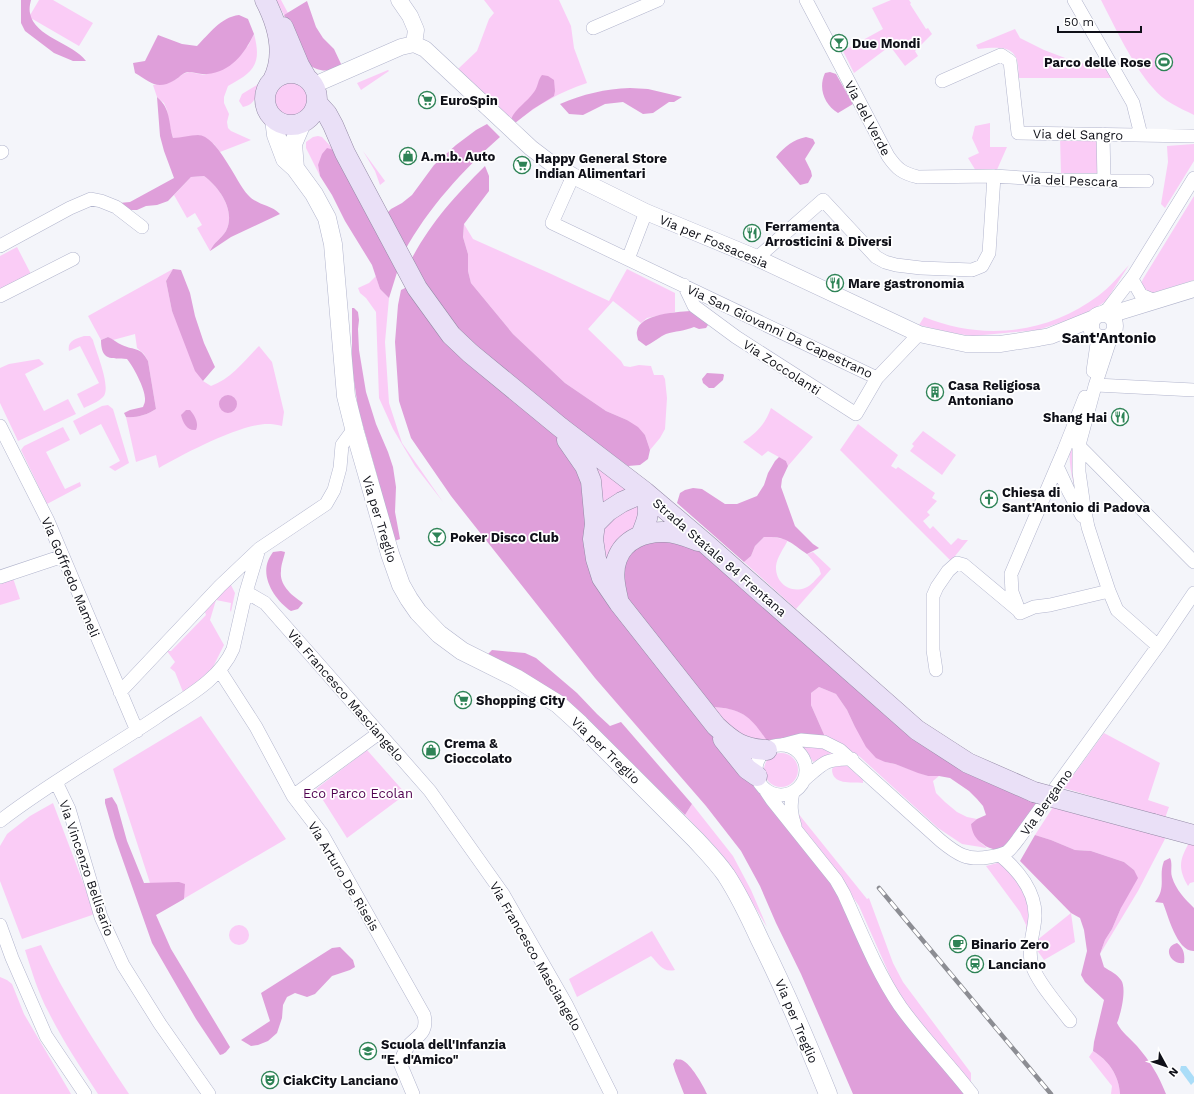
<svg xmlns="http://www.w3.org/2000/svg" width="1194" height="1094" viewBox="0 0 1194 1094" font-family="'Work Sans',sans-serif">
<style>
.green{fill:#faccf6}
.forest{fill:#df9fda}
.water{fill:#aaddf8}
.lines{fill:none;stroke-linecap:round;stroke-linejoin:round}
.minor-casing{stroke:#b2b5cd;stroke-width:14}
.tertiary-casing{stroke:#b2b5cd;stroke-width:17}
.secondary-casing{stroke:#b2b5cd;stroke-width:19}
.primary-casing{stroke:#948aa6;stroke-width:21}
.minor{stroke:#fff;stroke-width:13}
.tertiary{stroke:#fff;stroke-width:16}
.secondary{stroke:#fff;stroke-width:18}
.primary{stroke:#eae0f7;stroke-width:20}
.rail-casing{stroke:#8c8d93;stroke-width:4.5}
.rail{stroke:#fff;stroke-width:3;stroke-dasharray:9;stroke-linecap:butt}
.primary-bridge-casing{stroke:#948aa6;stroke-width:21;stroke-linecap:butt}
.primary-bridge{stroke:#eae0f7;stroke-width:20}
.labels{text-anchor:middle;stroke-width:3.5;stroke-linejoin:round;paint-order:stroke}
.poi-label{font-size:13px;font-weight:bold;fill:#0f1018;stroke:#fff;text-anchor:start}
.street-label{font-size:13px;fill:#0f1018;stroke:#fff}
.park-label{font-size:13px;fill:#510250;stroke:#fff}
.quarter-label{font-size:15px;font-weight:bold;fill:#0f1018;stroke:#fff}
</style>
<rect width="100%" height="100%" fill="#f4f5fa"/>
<path class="green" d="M39,0H53L93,23L79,46L29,17Z
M276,0H281L288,13L284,15Z
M484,0H559L571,26L574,48L587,83C560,92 537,105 515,123L458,69L477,51L489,19L494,13Z
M891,0H909L911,3L910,4L926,29L928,28L932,34L915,51L918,56L905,66L890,46L854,73L843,51L883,29L872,8Z
M1101,0H1194V115C1180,108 1163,101 1153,88C1133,66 1115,27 1101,0Z
M1015,29L1020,38L1044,50L1073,61L1106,69L1113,78H1018C1021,46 1005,46 978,49L976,45Z
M254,34C262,64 254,72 228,86L224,97V103L229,114L227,122L228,128L231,131L251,140L220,152L214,144L199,135L184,138H173L169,123L167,110L164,103L157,97L153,85L164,84L175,80L183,74L189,72L205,75L248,46Z
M388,70L389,71L361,90L357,83Z
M273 99a18 18 0 1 1 36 0a18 18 0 1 1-36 0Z
M260,83C257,93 256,105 243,107L239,101L242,94Z
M990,123V147H1007L996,172L976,171L968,158L979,153L972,138L975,126Z
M318,136L322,137L334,150L318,165L320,176L306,148V142L313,137Z
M1099,136L1098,173H1061L1060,137Z
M1194,144V161L1165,208L1161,204L1168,162L1167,146Z
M363,151L385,181L380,185L375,171Z
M204,176C220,188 236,211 226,231C221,239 214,242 210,251L197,228L202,225L195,213L187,218L174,195L191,177Z
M1194,196V280L1153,293L1144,292L1140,286L1143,279Z
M464,224L473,239L549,273L609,301L627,269L675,293V312L647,318L641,323L613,301L588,329L621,361L624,366L630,367L639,365L651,366L654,375H663L665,379L667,398L665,429L660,438L650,450L645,435L627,420L606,411L565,383L513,334L490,306L471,283L468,271V254L463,237Z
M17,247L32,276L0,292V256Z
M1129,265L1106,301L1094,309L1077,317L1038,330L973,336L952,333L919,325L924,317C983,341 1047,334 1098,296C1110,287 1119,276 1129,265Z
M173,269L166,281L172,311L203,381L211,386C231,379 244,361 259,346L272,362L284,412L282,426C278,425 274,424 270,424C244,422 183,454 159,468L156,455L136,462L126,417C136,418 147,415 156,409L148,361L144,354L137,348L135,334L113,340L108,337L101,340L88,316Z
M376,276L380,289L389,298L385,342L389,403L402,443L443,502L415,466L393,429L379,398L376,312L366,298L360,293L358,288L369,283Z
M84,336H90L93,340C96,352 112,388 103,397C98,402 90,405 84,408L77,394L99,383L80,346L69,351C67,341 75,339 84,336Z
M39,359L44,364L25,374L44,411L68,399L76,414L18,441L0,403V368L9,364Z
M108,405L113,409L129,463L115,471L109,467L120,461L101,424L80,435L73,421L102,406Z
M771,408L813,437L788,466L786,461L768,451L762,456L743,442C758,432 765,424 771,408Z
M858,424L898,455L891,466L896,469L898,467L935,493L932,498L937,501L927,512L930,515L923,521L930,529L933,526L951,545L958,538L962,540H968L951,561L840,450Z
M63,427L70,440L46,452L65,489L80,482L81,486L47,504L21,450L24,446Z
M923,431L956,455L942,475L910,451L914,446L912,444Z
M1070,447L1074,454L1081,505C1074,486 1068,468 1070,447Z
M587,457L631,493L600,513Z
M646,503L612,571L600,552L604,526L623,508Z
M764,537H773L788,540C784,548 777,557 776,566C775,582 789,594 805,588C811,586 816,579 821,574L819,568L807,554L813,552L831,569L796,609L744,562L751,556L755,546Z
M12,575L20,599L0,605V579Z
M230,583L235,593L231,612L230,610L231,603L216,600L210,620L224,645L213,667L206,675L183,692L175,672L170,668L175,662L167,651H171L206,615L205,612Z
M819,687L836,694L847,710L854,725L885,762L895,764L928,776H939L933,781L936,793L945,802L957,812L967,817L977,819L971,824L981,843L987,848L962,844L938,828L859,756L837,742L826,739L811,705V693Z
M711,707C744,708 752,718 769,743L738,739Z
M201,716L286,839L161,912L150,883L113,769Z
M1104,733L1160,763L1148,800L1169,807L1165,818L1064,788Z
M799,745H816L837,753L829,754L813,762L807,751Z
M367,750L406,794L347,838L316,789Z
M764 770a17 17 0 1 1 34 0a17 17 0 1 1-34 0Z
M837,764H845L863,780V783C851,782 832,785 832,769Z
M53,803L95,914L22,939L0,881V846L7,834L30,816Z
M692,804L733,856L751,890L767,927L738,879L718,850L685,815Z
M1055,804L1167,835L1138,891L1100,954L1105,940L1112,929L1121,908L1134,870L1124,862L1091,851L1075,850L1051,840L1035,835Z
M797,812L867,899L869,898L893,963L903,982L971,1073V1083L937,1044L908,1007L895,987L859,906L816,844L798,822Z
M1190,841L1194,842V882L1190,883L1188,886C1177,867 1180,859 1190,841Z
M1001,862L1019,880L1032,915L1026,941V925L1020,912L986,866Z
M1071,913L1075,942L1044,960L1034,946L1036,941Z
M229 935a10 10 0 1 1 20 0a10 10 0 1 1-20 0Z
M652,931L675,970C663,973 659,964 651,956L577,997L569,979Z
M41,945C65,997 97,1046 129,1094H98C81,1068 63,1041 49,1013C38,993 32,972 25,950Z
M0,977L7,980L12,984L24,1014L71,1094H0Z
M1093,1051C1108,1060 1119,1075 1120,1094H1111L1112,1086L1089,1057Z"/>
<path class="forest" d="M21,0H31C30,4 29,9 30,13C34,37 73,43 86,61H73L54,53L25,31L21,23Z
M307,1L316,27L323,38L334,49L342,66C329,72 319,73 307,63C303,60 288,22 284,15Z
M239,15L248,19L254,34C244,54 231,72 207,74C201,75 194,72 188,72C182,73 180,77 175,80C156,91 151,82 135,73L133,63L145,61L158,35L182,44L197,46C209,34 221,17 239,15Z
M830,72L836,74L853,104L838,113C824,104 818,88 825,73Z
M542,75L548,76L554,80L555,91L554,96L533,109L515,123L511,119C516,108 527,102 534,92C538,87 538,79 542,75Z
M630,88L648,89L682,97L674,102H669L653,113L643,114L623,102L605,104L583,115L569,114L560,104C583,94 605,89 630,88Z
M157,97C171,109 168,121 173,138C181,138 190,135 198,135C217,135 236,182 248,195C258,206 270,204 280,214L231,237L210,251C214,242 221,239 226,231C236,211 220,188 204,176L191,177L168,201L157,205L146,206L137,210H130L119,203L130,202L174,178L164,151L160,136Z
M487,124L500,137C463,170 428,208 404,252L386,214L391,209L402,203L412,195L434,165L456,145L476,130Z
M806,137L813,139L815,143L805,159L811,171L812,176L808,183L800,185L776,157C785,146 793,140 806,137Z
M327,148L334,150L399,266L389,298L380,289L372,265L345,221L332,195L320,176L318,165L322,154Z
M485,166L489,176V191L464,224L463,237L468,254V271L471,283L513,334L565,383L606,411L627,420L638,427L645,435L650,450L648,459L640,465L628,466L624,463L532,395L486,356L453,324L430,292L412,258C432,221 455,196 485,166Z
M173,269L181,270L190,293L195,316L204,343L215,367L203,381L195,371L172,311L166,281Z
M407,287L546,422L581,463L597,572L753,779L768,801L833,883L875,973L967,1094H853L801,974L776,923L760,886L741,851L706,806L595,678L451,496L411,438L399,401L395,342L398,305L401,290Z
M352,308H354L358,312L359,320L358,329L359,350L366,392L376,424L388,452L393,467L396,487L395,512L400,539L392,542L378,479L358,408L352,367Z
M690,311L698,315L708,325L706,328L699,329L694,327C685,331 675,331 666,334C661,336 652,343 646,346L638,340C638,338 636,334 637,331C640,314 676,312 690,311Z
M108,337C113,339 117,343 122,345C135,351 140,346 148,361L156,409C147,415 136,418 126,417L124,413L130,410L143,407C144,404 145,403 145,400C146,390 133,366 127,359C111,358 101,361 101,340Z
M707,373L723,374L724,375L723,380L714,388H709L703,383L702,379Z
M219 404a9 9 0 1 1 18 0a9 9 0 1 1-18 0Z
M186,410H190C195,416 199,423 196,430C187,431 183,423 181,415Z
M779,457L786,461L788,466L782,479L781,487L795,526L813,544L819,548L807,554C790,542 786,536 764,537L755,546L751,556L744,562L677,503L680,493L685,490L693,488L702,489L725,504H737L757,496L764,485L768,473L775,461Z
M648,537L691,543L903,722L1044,801C1035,813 1013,846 1000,849C994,850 987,848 983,844C975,839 972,832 971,824L977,819L986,815L983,806L977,799L969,791L950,778L939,776H928L918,773L895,764L885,762L876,758L866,747L854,725L847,710L836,694L819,687L811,693V705L826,739L793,738L770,745C752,719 745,708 711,707L623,593V562L633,548Z
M281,551L285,552C284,558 281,564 281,571C279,585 292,596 303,603L298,609L291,611C276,601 261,579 268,561C269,558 271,555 273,552Z
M492,650L525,653L536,658L577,693L597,714L610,726L621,722L692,804L685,815L584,717L487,655Z
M112,797L117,805L127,841L144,883L179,882L185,884L184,899L156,915L171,949L230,1047C227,1051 225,1054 220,1055L196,1019L152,943L115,838L105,803V799Z
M1035,835L1051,840L1075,850L1091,851L1124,862L1134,870L1138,878L1121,908L1112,929L1105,940L1100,954L1104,967C1110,971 1117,974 1121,980C1127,988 1121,1014 1117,1023C1122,1033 1130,1038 1137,1046C1150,1061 1159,1076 1166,1094H1120C1119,1075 1108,1060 1093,1051L1094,1042L1104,1000L1085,982L1081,975L1087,951L1084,930L1080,918L1071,913L1020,861Z
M1170,858C1173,864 1170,871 1172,877C1176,890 1185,899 1194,908V951C1177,952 1168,915 1163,903L1155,902C1167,887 1158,876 1164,861Z
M1177,943C1184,948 1185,955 1184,963C1170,965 1162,947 1177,943Z
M340,947L353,960L355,967L350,970L332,976L315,994L307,997L295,993L287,997L283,1005L282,1018L277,1033L268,1041L258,1045L251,1046L241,1040L270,1021L261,993L332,948Z
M676,1059C678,1060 680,1059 682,1060C691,1064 703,1085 707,1094H684L675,1071L673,1064Z"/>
<path class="water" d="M1181,1066H1186L1194,1077V1082L1191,1085L1180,1070Z"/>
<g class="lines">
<g class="minor-casing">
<path id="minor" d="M806,0L888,156C897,169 902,173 918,177L994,176L1057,180L1147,181
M1074,0L1133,103L1141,135
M593,28L658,0
M942,81L1001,55L1010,61L1018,133L1194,136
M1103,134L1104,181
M0,153L2,152
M573,176L552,223L877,378L919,334
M0,246L70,208L91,199L101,201L116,207L142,227
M757,258L823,200L876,257L885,262L896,265L921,268L972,270L982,266L989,253L994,176
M628,259L646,212
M1133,281L1141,295L1155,301
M684,285L694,306L736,337L856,414L877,378
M0,296L73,259
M1102,313L1108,309L1134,275L1194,178
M1112,334L1095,386L1079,445V472L1084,507L1088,527L1099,561L1109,591L1117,610L1158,646
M1093,371L1098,337
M1096,385L1194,390
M0,426L48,521L137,731
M1076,443L1194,562
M1057,466L1069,492L1082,516
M0,577L63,556
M246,592L265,603L430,791L503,894L566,1004L611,1094
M1020,613L1012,592L1011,574L1064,450L1085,397
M1020,613L1034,607L1050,605L1109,591
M936,670L933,650V596L937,587L948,571L957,563L964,565L1019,611
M220,671L256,727L293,796L322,834L424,1015C428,1032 419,1035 409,1045C405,1051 402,1056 400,1063L413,1094
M120,692L220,586L258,550
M782,745L801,740L824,742L840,750L941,841C957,854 967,861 989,857C995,856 1001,855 1007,852C1012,848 1016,842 1019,838L1158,646L1194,593
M756 770a25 25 0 1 1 50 0a25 25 0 1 1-50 0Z
M804,780C823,763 826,758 852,759
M56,782L69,809L101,917L123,965L160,1024L209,1094
M764,788L772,800L836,880L844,894C861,932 877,972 900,1006C922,1037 949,1064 972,1094
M793,792C790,805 791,814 795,826
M293,796L379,733
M0,821C49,783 105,752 157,717C184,698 219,681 233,649L246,592L259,549L326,504L334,490L340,468L342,445L350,434L355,432
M1000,855C1018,870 1036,892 1035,917C1034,933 1027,949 1032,965C1037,982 1059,1006 1070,1021
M0,925L12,958L46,1036L85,1094"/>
</g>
<g class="tertiary-casing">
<path id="tertiary" d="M399,0L410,16L416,30L414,44
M314,85L401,47L414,44L425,49L531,148L552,164L573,176L646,212L757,258L919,334L966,344H1000L1039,338L1050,336L1092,319
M1091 326a12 12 0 1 1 24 0a12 12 0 1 1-24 0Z
M1109,315L1194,289"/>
</g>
<g class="secondary-casing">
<path id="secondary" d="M274,119L276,135L285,159L295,168L314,194L327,218L333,244L346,396L355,432L390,554L401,585L409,599L418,612L439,634L462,651L516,678L558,704L580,724L696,840C706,851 717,862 726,875C739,895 750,918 760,940C785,990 807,1042 828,1094
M295,168L293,144L302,123"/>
</g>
<g class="primary-casing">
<path id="primary" d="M265,0C278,25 286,54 273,80
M283,27L299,65L306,77
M265 99a26 26 0 1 1 52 0a26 26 0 1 1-52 0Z
M318,104L327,114L333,125L345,153L417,288L451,335L470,353L560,427L645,492L705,543L917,730L968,763L1034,792
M567,440L585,466L591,481L595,524L593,539L596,559L602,578L619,603L716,726C733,742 743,749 767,750
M595,524L608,511L622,502L645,492
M641,535C649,517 650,511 645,492
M618,599C615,586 612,572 617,559C624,539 646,531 665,532C676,532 688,537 698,541
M723,739L747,769L757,776
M1153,824L1194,835"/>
</g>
<use href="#minor" class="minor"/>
<use href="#tertiary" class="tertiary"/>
<use href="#secondary" class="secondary"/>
<use href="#primary" class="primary"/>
<g class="rail-casing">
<path id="rail" d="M879,888L1051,1094"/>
</g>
<use href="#rail" class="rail"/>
<g class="primary-bridge-casing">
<path id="primary-bridge" d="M1034,792L1153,824"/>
</g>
<use href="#primary-bridge" class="primary-bridge"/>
</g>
<defs>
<g id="bar-ring" transform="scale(0.9)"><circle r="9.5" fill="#fff" stroke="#2e8356" stroke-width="1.5"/><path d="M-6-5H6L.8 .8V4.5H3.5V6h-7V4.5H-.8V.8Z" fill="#2e8356"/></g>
<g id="stadium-ring" transform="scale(0.9)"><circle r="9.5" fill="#fff" stroke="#2e8356" stroke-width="1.5"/><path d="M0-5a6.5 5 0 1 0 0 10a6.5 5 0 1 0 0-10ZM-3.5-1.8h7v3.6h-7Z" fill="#2e8356"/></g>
<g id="supermarket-ring" transform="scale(0.9)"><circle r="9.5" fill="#fff" stroke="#2e8356" stroke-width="1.5"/><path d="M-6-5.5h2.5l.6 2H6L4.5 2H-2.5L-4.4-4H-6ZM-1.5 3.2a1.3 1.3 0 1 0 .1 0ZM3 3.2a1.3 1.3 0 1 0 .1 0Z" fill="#2e8356"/></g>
<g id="shop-ring" transform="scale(0.9)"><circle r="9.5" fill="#fff" stroke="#2e8356" stroke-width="1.5"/><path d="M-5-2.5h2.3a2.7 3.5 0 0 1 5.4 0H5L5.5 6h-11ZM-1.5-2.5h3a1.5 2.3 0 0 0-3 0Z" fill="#2e8356"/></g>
<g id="restaurant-ring" transform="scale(0.9)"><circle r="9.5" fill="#fff" stroke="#2e8356" stroke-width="1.5"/><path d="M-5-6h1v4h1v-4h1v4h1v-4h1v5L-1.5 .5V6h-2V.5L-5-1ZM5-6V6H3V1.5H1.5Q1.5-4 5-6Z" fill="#2e8356"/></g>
<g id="building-ring" transform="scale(0.9)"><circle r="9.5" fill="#fff" stroke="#2e8356" stroke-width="1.5"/><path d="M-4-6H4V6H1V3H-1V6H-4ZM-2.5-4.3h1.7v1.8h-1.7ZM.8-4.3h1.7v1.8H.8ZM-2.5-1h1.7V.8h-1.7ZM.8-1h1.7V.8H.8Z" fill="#2e8356"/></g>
<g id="church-ring" transform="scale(0.9)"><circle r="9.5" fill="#fff" stroke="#2e8356" stroke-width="1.5"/><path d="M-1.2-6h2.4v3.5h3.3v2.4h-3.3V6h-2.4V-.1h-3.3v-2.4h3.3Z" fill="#2e8356"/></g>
<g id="cafe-ring" transform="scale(0.9)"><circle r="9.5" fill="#fff" stroke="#2e8356" stroke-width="1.5"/><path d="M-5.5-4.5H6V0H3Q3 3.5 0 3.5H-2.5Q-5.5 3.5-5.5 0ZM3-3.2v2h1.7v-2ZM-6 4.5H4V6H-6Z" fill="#2e8356"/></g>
<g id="station-ring" transform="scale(0.9)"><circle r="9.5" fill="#fff" stroke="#2e8356" stroke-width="1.5"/><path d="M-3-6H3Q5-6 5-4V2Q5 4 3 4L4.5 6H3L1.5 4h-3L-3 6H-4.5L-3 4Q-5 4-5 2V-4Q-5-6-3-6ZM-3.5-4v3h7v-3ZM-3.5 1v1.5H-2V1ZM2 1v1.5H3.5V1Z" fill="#2e8356"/></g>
<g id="school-ring" transform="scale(0.9)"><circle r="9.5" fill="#fff" stroke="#2e8356" stroke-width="1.5"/><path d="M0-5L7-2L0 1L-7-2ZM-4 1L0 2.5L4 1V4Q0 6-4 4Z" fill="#2e8356"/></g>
<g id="theatre-ring" transform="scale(0.9)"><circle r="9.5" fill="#fff" stroke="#2e8356" stroke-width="1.5"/><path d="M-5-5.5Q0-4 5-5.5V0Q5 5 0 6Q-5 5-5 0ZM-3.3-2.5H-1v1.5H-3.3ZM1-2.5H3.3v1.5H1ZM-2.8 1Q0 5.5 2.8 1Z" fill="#2e8356"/></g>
</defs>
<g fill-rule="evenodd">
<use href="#bar-ring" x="839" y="43"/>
<use href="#stadium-ring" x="1164" y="62"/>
<use href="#supermarket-ring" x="427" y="100"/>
<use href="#shop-ring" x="408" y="156"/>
<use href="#supermarket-ring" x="522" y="165"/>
<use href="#restaurant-ring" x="752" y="233"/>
<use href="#restaurant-ring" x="835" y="283"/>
<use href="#building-ring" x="935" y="392"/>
<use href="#restaurant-ring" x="1120" y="417"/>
<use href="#church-ring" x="989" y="499"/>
<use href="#bar-ring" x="437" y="537"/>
<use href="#supermarket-ring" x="463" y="700"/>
<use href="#shop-ring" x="431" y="750"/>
<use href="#cafe-ring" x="958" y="944"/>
<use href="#station-ring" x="975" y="964"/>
<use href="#school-ring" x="368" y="1051"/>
<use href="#theatre-ring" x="270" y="1080"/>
</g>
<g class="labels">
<g class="poi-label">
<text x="852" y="48">Due Mondi</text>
<text x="1151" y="67" text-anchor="end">Parco delle Rose</text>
<text x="440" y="105">EuroSpin</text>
<text x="421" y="161">A.m.b. Auto</text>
<text x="535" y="163">Happy General Store<tspan x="535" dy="15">Indian Alimentari</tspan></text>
<text x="765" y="231">Ferramenta<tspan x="765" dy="15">Arrosticini &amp; Diversi</tspan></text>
<text x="848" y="288">Mare gastronomia</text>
<text x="948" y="390">Casa Religiosa<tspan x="948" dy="15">Antoniano</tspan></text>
<text x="1107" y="422" text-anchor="end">Shang Hai</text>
<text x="1002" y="497">Chiesa di<tspan x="1002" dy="15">Sant'Antonio di Padova</tspan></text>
<text x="450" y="542">Poker Disco Club</text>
<text x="476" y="705">Shopping City</text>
<text x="444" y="748">Crema &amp;<tspan x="444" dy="15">Cioccolato</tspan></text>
<text x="971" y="949">Binario Zero</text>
<text x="988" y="969">Lanciano</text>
<text x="381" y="1049">Scuola dell'Infanzia<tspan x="381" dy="15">"E. d'Amico"</tspan></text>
<text x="283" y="1085">CiakCity Lanciano</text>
</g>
<g class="street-label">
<text transform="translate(868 118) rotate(62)" y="5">Via del Verde</text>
<text transform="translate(1078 134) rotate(1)" y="5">Via del Sangro</text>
<text transform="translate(1070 180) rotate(2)" y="5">Via del Pescara</text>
<text transform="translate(714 241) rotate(23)" y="5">Via per Fossacesia</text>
<text transform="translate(780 331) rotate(25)" y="5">Via San Giovanni Da Capestrano</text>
<text transform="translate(782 367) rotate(33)" y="5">Via Zoccolanti</text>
<text transform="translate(380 519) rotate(73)" y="5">Via per Treglio</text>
<text transform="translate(720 557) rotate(41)" y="5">Strada Statale 84 Frentana</text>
<text transform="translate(71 577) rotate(67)" y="5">Via Goffredo Mameli</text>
<text transform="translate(346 695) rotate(49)" y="5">Via Francesco Masciangelo</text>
<text transform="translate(606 750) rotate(44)" y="5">Via per Treglio</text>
<text transform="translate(1046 802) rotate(-54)" y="5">Via Bergamo</text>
<text transform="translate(87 868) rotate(71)" y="5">Via Vincenzo Bellisario</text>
<text transform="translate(344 876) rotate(59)" y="5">Via Arturo De Riseis</text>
<text transform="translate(536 956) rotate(60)" y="5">Via Francesco Masciangelo</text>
<text transform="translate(797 1021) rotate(67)" y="5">Via per Treglio</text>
</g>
<g class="park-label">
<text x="358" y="798">Eco Parco Ecolan</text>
</g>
<g class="quarter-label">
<text x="1109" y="343">Sant'Antonio</text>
</g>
</g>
<g transform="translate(1166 1066) rotate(130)" stroke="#ffffff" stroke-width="3" paint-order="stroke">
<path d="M0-3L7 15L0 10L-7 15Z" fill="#0f1018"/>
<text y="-6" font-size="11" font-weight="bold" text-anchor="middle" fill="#0f1018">N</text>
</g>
<path d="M1058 26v6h83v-6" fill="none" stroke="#0f1018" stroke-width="2"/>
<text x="1064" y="26" font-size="12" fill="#0f1018" stroke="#ffffff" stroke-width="3" paint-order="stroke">50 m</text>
</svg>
